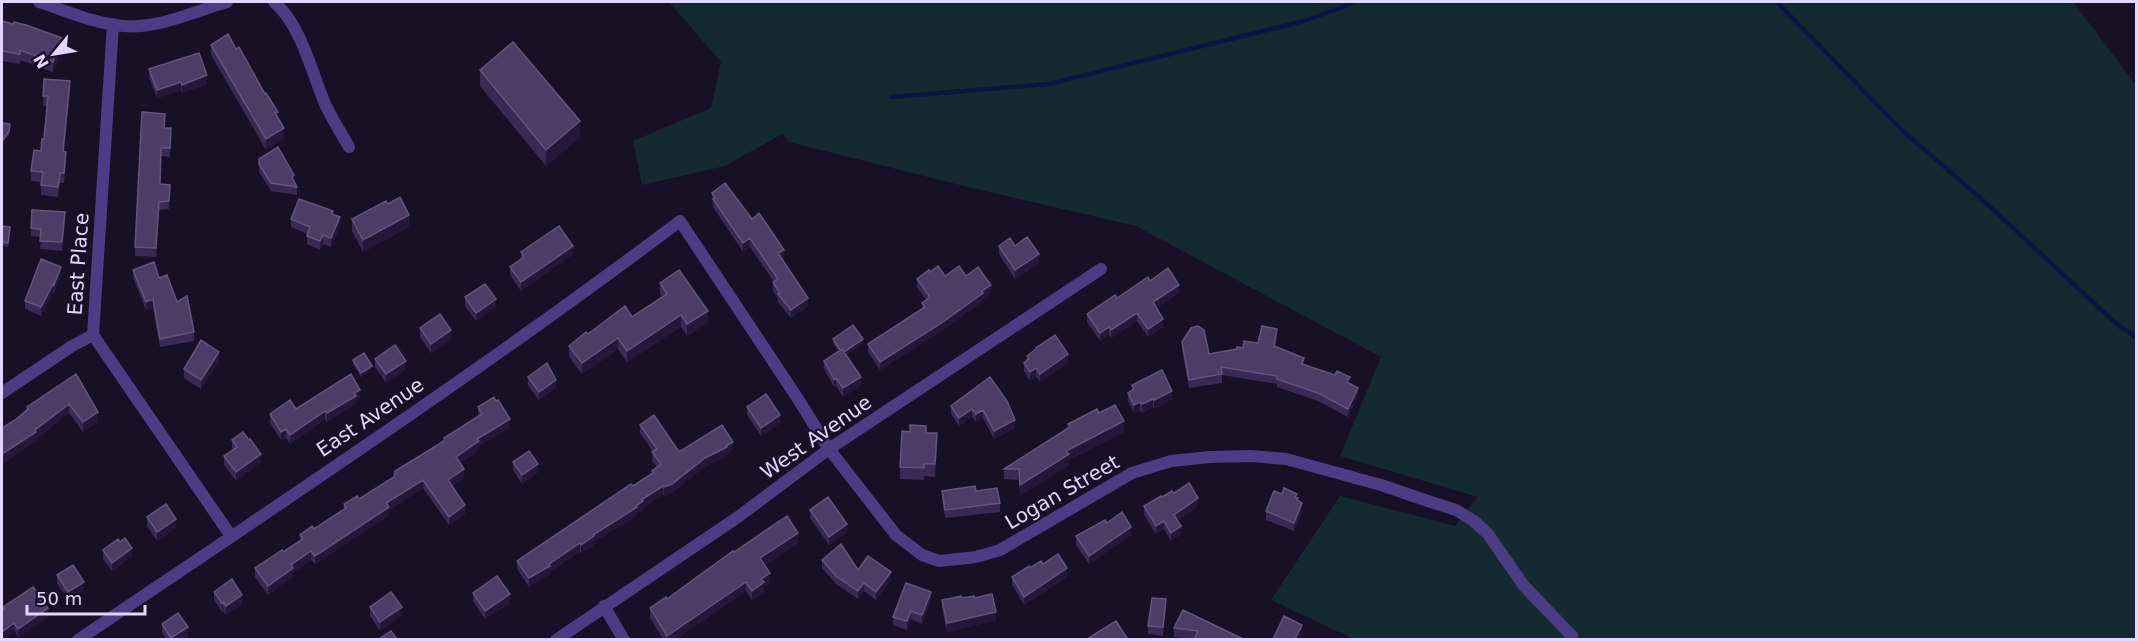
<svg xmlns="http://www.w3.org/2000/svg" width="2138" height="641" viewBox="0 0 2138 641" font-family="'DejaVu Sans',sans-serif">
<style>
.green{fill:#132b30}
.lines{fill:none;stroke-linecap:round;stroke-linejoin:round}
.stream{stroke:#0b1544;stroke-width:4.5}
.street{stroke:#4c3c84;stroke-width:12}
.wall{fill:#3a2954}
.shaded-wall{fill:#25173a}
.building{fill:#4c3c66;stroke:#63547e;stroke-width:1.5}
.labels{text-anchor:middle;stroke-width:4.5;stroke-linejoin:round;paint-order:stroke}
.street-label{font-size:20px;fill:#e2d6fe;stroke:#181026}
</style>
<rect width="100%" height="100%" fill="#181026"/>
<path class="green" d="M669,2H2073L2136,85V639H1354L1271,600L1340,496L1455,526L1478,497L1340,456L1381,357L1136,226L968,187L789,142L782,134L725,166L642,185L633,141L711,108L721,62Z"/>
<g class="lines">
<path class="stream" d="M1777,2L1903,131L1987,204L2119,326L2136,337
M892,97L1049,84L1304,21L1356,2"/>
<path class="street" d="M39,2C67,11 95,24 124,26C159,29 195,11 227,2
M274,2C301,24 312,74 326,106C333,120 341,133 349,147
M113,24L93,335L231,536
M2,393L72,346L93,335
M604,606L624,640
M78,640C281,503 485,368 680,221L798,399L829,449L896,535L922,555L939,561L976,557L1000,550L1132,473L1171,461L1210,457L1251,456L1286,459L1381,485L1428,501L1456,510L1474,521L1488,534L1524,586L1572,636
M556,640L738,517L829,449L1101,269"/>
</g>
<path class="wall" d="M2,21L62,48L53,72L20,60V64L2,61Z
M211,45L265,94L278,117L284,139L266,150L211,55Z
M149,69L207,84L182,93L181,90L157,98L149,78Z
M480,70L580,137L546,166L480,86Z
M70,92L64,152L66,162L64,183H60L58,197L41,195V182L31,181V171L41,151L44,139L47,106H43V96Z
M164,128H171L170,157L161,156L160,184L170,185L169,209L159,210L156,257L135,256V247Z
M259,159L294,182L297,187V195L271,191L259,172Z
M712,193L752,219L784,258L782,259L808,306L791,318L778,302V299L773,291V282H774L750,247L743,252L713,207Z
M388,204L409,227L363,252L352,231V219Z
M333,215L340,226L331,247L323,244L320,250L307,244V234L291,227V219Z
M65,220L62,251L40,249L41,237L31,236V228Z
M2,226L10,231L8,247L2,246Z
M999,246H1015L1039,263L1015,279L999,254Z
M521,252L573,254L521,291L510,275V267L521,259Z
M133,270L159,278L177,302L194,332V341L160,347L153,308L146,310L133,278Z
M930,272L945,276H966L991,293L983,299V301L943,330L880,370L868,352V344L922,309V303L926,300L917,287V279Z
M61,276L54,293L53,292L41,316L25,309V301Z
M1150,281L1179,293L1156,308L1163,327L1148,337L1137,321L1111,338L1109,335L1100,341L1087,322V314Z
M660,283L708,322L687,336L681,327L627,362L618,349L582,374L569,357V346L588,334L632,317L662,297L660,294Z
M465,297L496,307L476,321L465,306Z
M420,328L451,339L431,353L420,337Z
M1277,337L1275,347L1304,364L1350,384L1358,396L1348,417L1318,401L1277,387V384L1222,375V383L1189,388L1182,350V342L1209,354L1243,348Z
M833,339L863,343L846,355L861,385L843,397L836,386L834,387L824,369V361L838,351L833,343Z
M1036,348L1068,362L1040,382L1036,377L1030,381L1024,371V363L1027,360V356L1036,350Z
M375,359L406,369L386,383L375,367Z
M219,360L201,389L184,378V369Z
M353,360L372,370L361,377L353,364Z
M76,374L98,422L83,432L69,413L36,439V441L2,464V428L15,420L27,410V407Z
M528,377L556,388L539,400L528,386Z
M990,377L1015,428L994,439L983,418L976,422L972,417L959,426L951,414V406Z
M1132,385L1172,399L1154,409L1153,407L1142,413L1140,410L1134,413L1128,401V393L1132,391Z
M360,398L356,401V404L327,422L325,419L290,444L286,438L281,440L270,423V414L296,409Z
M478,407L510,427L479,446V450L460,463L464,478L452,486L465,514L449,525L423,488L389,510V515L315,564L311,560L293,573V576L268,595L255,577V568L283,552L300,541V535L314,529L344,509V504L359,499L394,477L436,446L444,441V438L478,417Z
M747,407L780,423L761,436L747,415Z
M1099,413L1124,432L1069,460V465L1020,496L1019,480L1004,479V469L1068,428V424Z
M640,425L679,452L733,450L727,453V455L705,467L672,492L664,496L663,494L643,508V510L637,513V515L594,542V545L581,553L580,551L550,572V574L529,587L517,569V561L633,486L652,474V471L657,467L652,461L653,452L640,433Z
M926,433L937,446L935,477L924,476V480L900,479V467Z
M232,440L261,462L236,481L224,465V456L233,450L232,448Z
M513,462L538,472L522,484L513,470Z
M942,491H976L1000,503V512L945,518L942,500Z
M1174,493L1198,506L1178,520L1181,534L1171,541L1164,529L1156,534L1144,515V506L1162,497Z
M1282,494L1297,497L1302,511L1294,531L1266,520V511Z
M810,510L847,532L829,545L810,518Z
M147,517L176,528L157,541L147,526Z
M1107,523L1131,535L1089,564L1076,545V536Z
M798,543L765,565L770,582L764,587V592L752,600L746,591L676,639H663L650,618V608L667,599L734,552Z
M103,550L132,557L112,571L103,559Z
M822,560L858,570L891,580L876,600L864,591L858,599L836,584L822,568Z
M1043,564L1067,577L1024,605L1012,585V577L1030,568Z
M57,575L84,590L68,600L57,583Z
M214,592L242,604L226,615L223,611L222,612L214,600Z
M473,593L510,603L485,619L473,601Z
M962,598H975L996,620L947,632L942,609V600Z
M931,601L922,624L911,619L907,630L893,625V617Z
M3,607L48,617L18,637L3,610Z
M370,607L402,615L380,631L370,616Z
M1166,607L1163,636L1148,634V626Z
M1183,610L1243,639H1195L1174,637V628Z
M162,624L188,636L182,639H166L162,632Z"/>
<path class="shaded-wall" d="M62,38V48L53,72V62Z
M207,75V84L182,93V85Z
M70,81V92L64,152L63,151Z
M181,82V90L157,98V90Z
M580,121V137L546,166V150Z
M10,124L9,136L2,145V141Z
M284,128V139L266,150V139Z
M66,152V162L64,183V173Z
M65,212V220L62,251V242Z
M409,215V227L363,252V240Z
M340,217V226L331,247V238Z
M323,235V244L320,250V241Z
M750,238V247L743,252V243Z
M573,246V254L521,291V282Z
M784,250V258L778,262V253Z
M1039,254V263L1015,279V270Z
M61,267V276L54,293V285Z
M53,284V292L41,316V307Z
M991,285V293L983,299V301L943,330L880,370V362Z
M1179,285V293L1153,310V302Z
M808,298V306L791,318V310Z
M153,299V308L146,310V302Z
M496,299V307L476,321V313Z
M708,311V322L687,336V324Z
M1137,313V321L1111,338V330Z
M681,315V327L627,362V351Z
M1163,319V327L1148,337V329Z
M1109,327V335L1100,341V333Z
M1277,329V337L1274,355V346Z
M451,330V339L431,353V344Z
M618,338V349L582,374V363Z
M863,339V343L842,357V353Z
M219,352V360L201,389V380Z
M1068,354V362L1040,382V374Z
M406,361V369L386,383V374Z
M372,366V370L361,377V373Z
M1036,368V377L1030,381V372Z
M861,377V385L843,397V388Z
M836,378V386L834,387V379Z
M556,380V388L539,400V392Z
M1358,388V396L1348,417V409Z
M360,390V398L356,401V404L327,422V413Z
M1172,391V399L1154,409V400Z
M1153,399V407L1142,413V404Z
M1140,402V410L1134,413V405Z
M69,404V413L36,439V441L2,464V454Z
M972,409V417L959,426V418Z
M983,410V418L976,422V414Z
M325,411V419L290,444V435Z
M98,412V422L83,432V422Z
M780,415V423L761,436V428Z
M510,419V427L479,446V450L456,465V457L477,439Z
M1015,420V428L994,439V431Z
M1124,421V432L1069,460V465L1020,496V485L1066,451Z
M286,429V438L281,440V432Z
M733,442V450L727,453V455L705,467L672,492L664,496V487L705,458Z
M261,454V462L236,481V472Z
M538,464V472L522,484V475Z
M464,469V478L448,489V480Z
M423,480V488L389,510V515L315,564V556L386,503Z
M663,486V494L643,508V510L637,513V515L594,542V545L581,553V545L593,535L636,506L641,500Z
M1198,498V506L1174,523V515Z
M1302,503V511L1294,531V523Z
M465,505V514L449,525V517Z
M176,519V528L157,541V532Z
M1164,521V529L1156,534V526Z
M847,524V532L829,545V537Z
M1181,526V534L1171,541V533Z
M1131,527V535L1089,564V556Z
M798,533V543L760,568V558Z
M580,543V551L550,572V574L529,587V578Z
M132,548V557L112,571V563Z
M311,551V560L293,573V576L268,595V586L291,565Z
M1067,568V577L1024,605V597Z
M891,572V580L876,600V592Z
M770,573V582L764,587V592L752,600V591L761,579Z
M84,582V590L68,600V592Z
M746,582V591L676,639H667V636Z
M864,583V591L858,599V591Z
M931,592V601L922,624V615Z
M510,594V603L485,619V611Z
M242,595V604L226,615V606Z
M223,602V611L222,612V603Z
M402,607V615L380,631V622Z
M48,608V617L18,637V629Z
M911,611V619L907,630V621Z
M996,612V620L947,632V623Z
M14,623V632L3,639H2V632Z
M1302,625V633L1299,639H1295Z
M188,627V636L182,639H171V638Z"/>
<path class="building" d="M2,21L13,24L14,22L26,25L62,38L53,62L20,50V54L2,51Z
M228,34L236,49L239,47L265,94L266,93L278,112L275,113L284,128L266,139L211,45Z
M513,42L580,121L546,150L480,70Z
M199,53L207,75L182,85L181,82L157,90L149,69Z
M44,79L70,81L63,151L66,152L64,173H60L58,187L41,185L43,172L31,171L34,150L41,151L42,139H44L48,96H43Z
M142,112L165,114L164,128H171L170,148H161L160,184L170,185L169,201L159,202L156,248L135,247Z
M2,123L10,124L9,132L2,141Z
M278,147L294,175L292,177L297,187L271,183L259,164V159Z
M725,183L752,219L759,213L784,250L778,253L808,298L791,310L778,294L780,293L773,282L778,279L750,238L743,243L713,199L715,198L712,193Z
M400,197L409,215L363,240L352,219L386,201L388,204Z
M299,199L333,211L332,214L340,217L331,238L323,235L320,241L307,236L310,227L291,219Z
M32,210L65,212L62,242L40,241L41,229L31,228Z
M2,226L10,227L8,243L2,242Z
M559,226L573,246L521,282L510,267L524,257L521,252Z
M1027,237L1039,254L1015,270L999,246L1010,238L1015,246Z
M41,259L61,267L54,285L53,284L41,307L25,301Z
M154,262L159,278L167,275L177,302L187,296L194,332L160,339L153,299L146,302L133,270Z
M938,266L945,276L959,266L966,276L978,267L991,285L982,291L983,293L943,322L880,362L868,344L925,307L922,303L930,297L917,279L929,270L930,272Z
M1168,268L1179,285L1153,302L1163,319L1148,329L1137,313L1111,330L1109,327L1100,333L1087,314L1115,295L1117,298L1148,277L1150,281Z
M679,270L708,311L687,324L681,315L627,351L618,338L582,363L569,346L586,332L588,334L625,306L632,317L667,294L660,283Z
M485,284L496,299L476,313L465,297Z
M440,314L451,330L431,344L420,328Z
M853,325L863,339L844,352L842,349L840,350L833,339Z
M1198,326L1204,330L1209,354L1237,349V347L1243,348L1244,341L1258,343L1262,326L1277,329L1274,346L1304,358L1302,364L1335,375L1337,371L1350,377L1347,382L1358,388L1348,409L1318,393L1277,379V376L1221,367L1222,374L1189,380L1182,342L1191,328Z
M1055,335L1068,354L1040,374L1036,368L1030,372L1024,363L1029,358L1027,356L1036,349V348Z
M201,340L219,352L201,380L184,369Z
M395,345L406,361L386,374L375,359Z
M842,349L861,377L843,388L836,378L834,379L824,361Z
M364,353L372,366L361,373L353,360Z
M547,363L556,380L539,392L528,377Z
M1162,370L1172,391L1154,400L1153,399L1142,404L1140,402L1134,405L1128,393L1134,389L1132,385Z
M76,374L98,412L83,422L69,404L35,430L36,432L2,454V428L15,420L28,409L27,407Z
M351,374L360,390L354,393L356,396L327,413L325,411L290,435L286,429L281,432L270,414L290,400L296,409Z
M990,377L1007,401L1015,420L994,431L983,410L976,414L972,409L959,418L951,406Z
M766,394L780,415L761,428L747,407Z
M494,397L496,401L498,400L510,419L477,439L479,441L456,457L464,469L448,480L465,505L449,517L423,480L386,503L389,507L315,556L311,551L291,565L293,568L268,586L255,568L282,550L283,552L303,539L300,535L312,526L314,529L346,508L344,504L357,496L359,499L394,477L395,471L436,446L445,440L444,438L482,414L478,407Z
M1115,405L1124,421L1066,451L1069,454L1020,485L1019,469H1004L1070,427L1068,424L1097,409L1099,413Z
M654,415L679,452L722,425L733,442L726,446L727,447L705,458L672,484L664,487L663,486L641,500L643,501L636,506L637,507L593,535L594,536L581,545L580,543L549,564L550,566L529,578L517,561L631,484L633,486L653,473L652,471L661,464L652,452L657,449L640,425Z
M910,425L926,426V433H937L935,464H924V468L900,467L902,431L910,432Z
M243,432L249,440L250,439L261,454L236,472L224,456L237,447L232,440Z
M529,451L538,464L522,475L513,462Z
M1189,483L1198,498L1174,515L1181,526L1171,533L1164,521L1156,526L1144,506L1161,496L1162,497L1172,491L1174,493Z
M975,486L976,491L997,488L1000,503L945,510L942,491Z
M1284,488L1297,494L1295,497L1298,498L1297,500L1302,503L1294,523L1266,511L1274,491L1282,494Z
M828,497L847,524L829,537L810,510Z
M166,504L176,519L157,532L147,517Z
M1122,512L1131,527L1089,556L1076,536L1105,520L1107,523Z
M787,516L798,533L760,558L770,573L761,579L764,582L752,591L746,582L667,636L650,608L666,597L667,599L723,558L733,551L734,552Z
M125,538L132,548L112,563L103,550L118,539L120,542Z
M841,544L858,570L868,556L891,572L876,592L864,583L858,591L836,576L822,560Z
M1058,554L1067,568L1024,597L1012,577L1029,566L1030,568L1041,561L1043,564Z
M73,565L84,582L68,592L57,575Z
M497,576L510,594L485,611L473,593Z
M232,579L242,595L226,606L223,602L222,603L214,592Z
M906,583L931,592L922,615L911,611L907,621L893,617Z
M33,587L48,608L18,629L14,623L2,632V611L5,609L3,607Z
M391,592L402,607L380,622L370,607Z
M992,594L996,612L947,623L942,600L961,596L962,598L974,596L975,598Z
M1152,598L1166,599L1163,627L1148,626Z
M1183,610L1243,639H1197L1195,638L1198,631L1174,628Z
M178,613L188,627L171,638L162,624Z
M1284,616L1302,625L1295,639H1273Z
M1116,621L1127,638L1124,639H1087Z
M391,631L397,639H379Z"/>
<g class="labels">
<g class="street-label">
<text transform="translate(78 264) rotate(-86)" y="7">East Place</text>
<text transform="translate(370 417) rotate(-34)" y="7">East Avenue</text>
<text transform="translate(816 437) rotate(-35)" y="7">West Avenue</text>
<text transform="translate(1062 492) rotate(-30)" y="7">Logan Street</text>
</g>
</g>
<rect width="2138" height="641" fill="none" stroke="#e2d6fe" stroke-width="6"/>
<g transform="translate(54 54) rotate(240)" stroke="#181026" stroke-width="4.5" paint-order="stroke">
<path d="M0-4.5L10 22L0 15L-10 22Z" fill="#e2d6fe"/>
<text y="-9" font-size="16" font-weight="bold" text-anchor="middle" fill="#e2d6fe">N</text>
</g>
<path d="M27 605v9h118v-9" fill="none" stroke="#e2d6fe" stroke-width="3"/>
<text x="36" y="605" font-size="18" fill="#e2d6fe" stroke="#181026" stroke-width="4.5" paint-order="stroke">50 m</text>
</svg>
